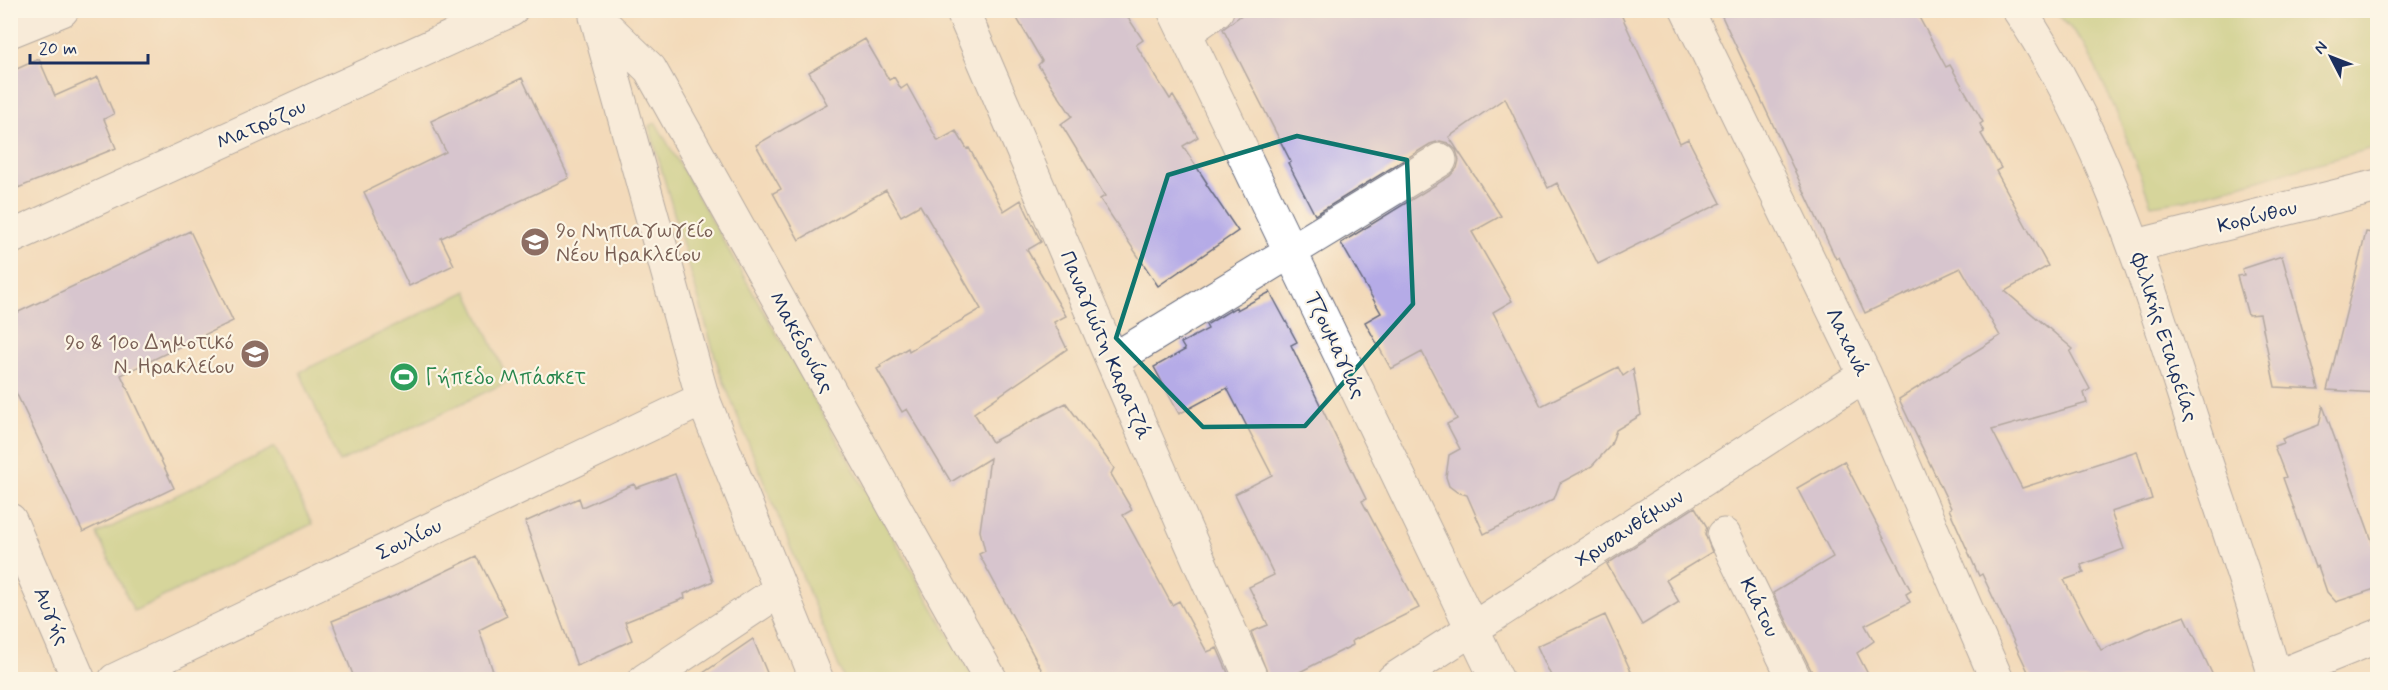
<svg xmlns="http://www.w3.org/2000/svg" width="2388" height="690" viewBox="0 0 2388 690" font-family="Mynerve,sans-serif">
<style>
.green{fill:#b3ce74;stroke:#677e69;stroke-width:1.5}
.building{fill:#b5abe7}
.lines{fill:none;stroke-linecap:round;stroke-linejoin:round}
.minor-casing{stroke:#676b7e;stroke-width:35}
.minor{stroke:#fff;stroke-width:33}
.marked{fill:none;stroke:#0f766e;stroke-width:4.5;stroke-linejoin:round}
.labels{text-anchor:middle;stroke-width:4.5;stroke-linejoin:round;paint-order:stroke}
.street-label{font-size:21px;fill:#1b2f5e;stroke:#fcf5e5}
.education-label{font-size:21px;fill:#785e54;stroke:#fcf5e5;text-anchor:start}
.leisure-label{font-size:21px;fill:#27864d;stroke:#fcf5e5;text-anchor:start}
</style>
<rect width="100%" height="100%" fill="#fcf5e5"/>
<filter id="ink" filterUnits="userSpaceOnUse"><feTurbulence type="fractalNoise" baseFrequency=".0167" numOctaves="2"/><feDisplacementMap in="SourceGraphic" scale="12" xChannelSelector="R" yChannelSelector="G"/><feConvolveMatrix kernelMatrix="1 2 1 2 8 2 1 2 1" color-interpolation-filters="sRGB"/></filter>
<filter id="wash" filterUnits="userSpaceOnUse"><feTurbulence type="fractalNoise" baseFrequency=".008" numOctaves="4" result="noise"/><feDisplacementMap in="SourceGraphic" scale="24" xChannelSelector="R" yChannelSelector="G"/><feGaussianBlur stdDeviation="1.35" result="paint"/><feColorMatrix in="noise" values="0 0 0 0 0 0 0 0 0 0 0 0 0 0 0 0 0 1.4 0 .05"/><feComposite in="paint" operator="in"/></filter>
<g filter="url(#wash)">
<rect width="100%" height="100%" fill="#f3daba"/>
<path class="green" d="M2055,11H2377V147L2185,200L2151,205L2118,115L2084,43Z
M656,123L974,679H844L719,370L649,126Z
M467,291L509,381L339,462L300,372Z
M275,447L312,524L134,611L97,534Z"/>
<g id="blocks">
<path class="building" d="M1012,10H1123L1143,40L1136,45L1170,99L1173,96L1198,137L1183,146L1207,183L1206,184L1238,231L1158,286L1100,199L1105,196L1061,124L1072,116L1038,65L1042,61Z
M1248,10H1619L1680,143L1688,139L1721,203L1598,264L1557,183L1548,188L1505,98L1449,137L1501,216L1472,232L1512,301L1493,312L1541,406L1618,367L1623,376L1633,369L1641,415L1616,430L1611,445L1592,466L1560,483L1554,499L1484,534L1467,495L1457,492L1449,486L1446,477L1449,455L1460,449L1447,424L1457,419L1422,352L1391,369L1365,322L1381,313L1341,243L1450,176L1457,168L1459,160L1456,150L1448,143L1440,141L1430,144L1315,215L1288,163L1291,162L1223,29Z
M1719,10H1915L1946,67L1950,65L1983,122L1980,124L1984,132L1981,134L2001,168L1996,171L2048,266L2005,291L2073,349L2070,352L2090,389L2084,393L2087,403L1992,430L2022,488L2137,451L2152,499L2111,512L2124,549L2081,565L2084,573L2064,580L2101,650L2143,631L2185,616L2215,680H2032L1982,574L1979,576L1949,509L1951,508L1899,399L2000,336L1961,268L1865,313L1839,257L1836,259Z
M865,39L889,80L894,77L901,89L907,85L938,141L956,131L967,149L969,148L1004,211L1021,200L1041,242L1027,250L1066,316L1054,322L1067,349L974,413L992,442L1066,403L1114,468L1111,474L1132,510L1123,515L1172,605L1179,601L1207,652L1217,648L1231,680H1047L979,554L985,551L980,531L990,458L951,482L907,409L902,412L877,369L881,367L880,365L908,348L909,351L981,309L920,205L901,216L886,190L799,240L773,193L781,189L756,145L827,104L809,72Z
M39,59L55,96L98,77L114,114L104,119L116,148L18,188V186L10,190V72Z
M522,78L569,178L441,238L454,265L409,286L364,192L446,152L431,121Z
M190,231L233,321L121,375L174,488L83,532L10,380V316Z
M2366,232L2378,234V393L2327,390Z
M2282,256L2319,389L2275,387L2260,314L2248,315L2237,276L2244,275L2242,269Z
M1270,292L1297,342L1291,345L1366,499L1362,501L1419,608L1352,641L1353,645L1284,680H1270L1251,632L1268,625L1249,587L1274,575L1235,494L1272,475L1227,388L1179,414L1154,367L1185,350L1181,343L1208,329L1206,325L1236,307L1237,310Z
M2323,406L2378,557V588L2336,602L2327,592L2318,566L2315,567L2283,478L2286,477L2274,446L2284,443L2282,439L2319,425Z
M1844,461L1911,591L1906,594L1910,602L1865,625L1874,641L1857,653L1871,680H1813L1812,672L1773,593L1833,557L1797,488Z
M675,474L713,581L684,594L685,598L625,622L632,640L577,666L525,522L579,498L582,507L634,484L636,488Z
M1695,507L1707,527L1705,534L1712,552L1666,580L1679,602L1642,625L1607,564Z
M477,556L507,616L479,630L496,680H355L332,621L394,596Z
M1605,615L1635,680H1553L1537,646Z
M753,639L770,680H693Z"/>
</g>
</g>
<g filter="url(#ink)">
<use href="#blocks" fill-opacity="0" stroke="#676b7e" stroke-width="1.5"/>
<g class="lines">
<g class="minor-casing">
<path id="minor" d="M962,10C1059,233 1152,458 1252,680
M1174,10L1497,680
M1687,10L1865,375L1997,680
M2019,10C2103,135 2146,278 2192,420C2220,506 2251,592 2276,680
M596,17L650,69L991,680
M597,19L703,399L817,680
M10,31L62,10
M1185,33L1217,10
M10,238L511,10
M2136,246L2378,186
M1113,360L1440,160
M10,520L79,680
M1724,535L1795,680
M115,680L703,399
M645,680L780,590
M1393,680L1865,375
M2269,680L2378,636"/>
</g>
<use href="#minor" class="minor"/>
</g>
</g>
<path d="M0 0H2388V690H0ZM1297,136L1407,160L1413,304L1305,426L1203,427L1116,338L1168,175Z" fill="#f3daba" fill-opacity=".55" fill-rule="evenodd"/>
<path class="marked" d="M1297,136L1407,160L1413,304L1305,426L1203,427L1116,338L1168,175Z"/>
<defs>
<g id="school-disc" transform="scale(1.5)"><circle r="9.5" fill="#8d6e63" stroke="#fcf5e5"/><path d="M0-5L7-2L0 1L-7-2ZM-4 1L0 2.5L4 1V4Q0 6-4 4Z" fill="#fff"/></g>
<g id="stadium-disc" transform="scale(1.5)"><circle r="9.5" fill="#2e9e5b" stroke="#fcf5e5"/><path d="M0-5a6.5 5 0 1 0 0 10a6.5 5 0 1 0 0-10ZM-3.5-1.8h7v3.6h-7Z" fill="#fff"/></g>
</defs>
<g fill-rule="evenodd">
<use href="#school-disc" x="535" y="242"/>
<use href="#school-disc" x="255" y="354"/>
<use href="#stadium-disc" x="404" y="377"/>
</g>
<g class="labels">
<g class="street-label">
<text transform="translate(261 124) rotate(-24)" y="7">Ματρόζου</text>
<text transform="translate(2257 216) rotate(-14)" y="7">Κορίνθου</text>
<text transform="translate(2165 337) rotate(72)" y="7">Φιλικής Εταιρείας</text>
<text transform="translate(802 342) rotate(61)" y="7">Μακεδονίας</text>
<text transform="translate(1848 342) rotate(64)" y="7">Λαχανά</text>
<text transform="translate(1106 345) rotate(67)" y="7">Παναγιώτη Καρατζά</text>
<text transform="translate(1336 345) rotate(65)" y="7">Τζουμαγιάς</text>
<text transform="translate(1629 528) rotate(-33)" y="7">Χρυσανθέμων</text>
<text transform="translate(409 539) rotate(-26)" y="7">Σουλίου</text>
<text transform="translate(1760 607) rotate(64)" y="7">Κιάτου</text>
<text transform="translate(52 616) rotate(67)" y="7">Αυγής</text>
</g>
<g class="education-label">
<text x="556" y="237">9ο Νηπιαγωγείο<tspan x="556" dy="24">Νέου Ηρακλείου</tspan></text>
<text x="234" y="349" text-anchor="end">9ο &amp; 10ο Δημοτικό<tspan x="234" dy="24">Ν. Ηρακλείου</tspan></text>
</g>
<g class="leisure-label">
<text x="425" y="384">Γήπεδο Μπάσκετ</text>
</g>
</g>
<rect width="2388" height="690" fill="none" stroke="#fcf5e5" stroke-width="36"/>
<g transform="translate(2331 57) rotate(312)" stroke="#fcf5e5" stroke-width="4.5" paint-order="stroke">
<path d="M0-4.5L10 22L0 15L-10 22Z" fill="#1b2f5e"/>
<text y="-9" font-size="16" font-weight="bold" text-anchor="middle" fill="#1b2f5e">N</text>
</g>
<path d="M30 54v9h118v-9" fill="none" stroke="#1b2f5e" stroke-width="3"/>
<text x="39" y="54" font-size="18" fill="#1b2f5e" stroke="#fcf5e5" stroke-width="4.5" paint-order="stroke">20 m</text>
</svg>
